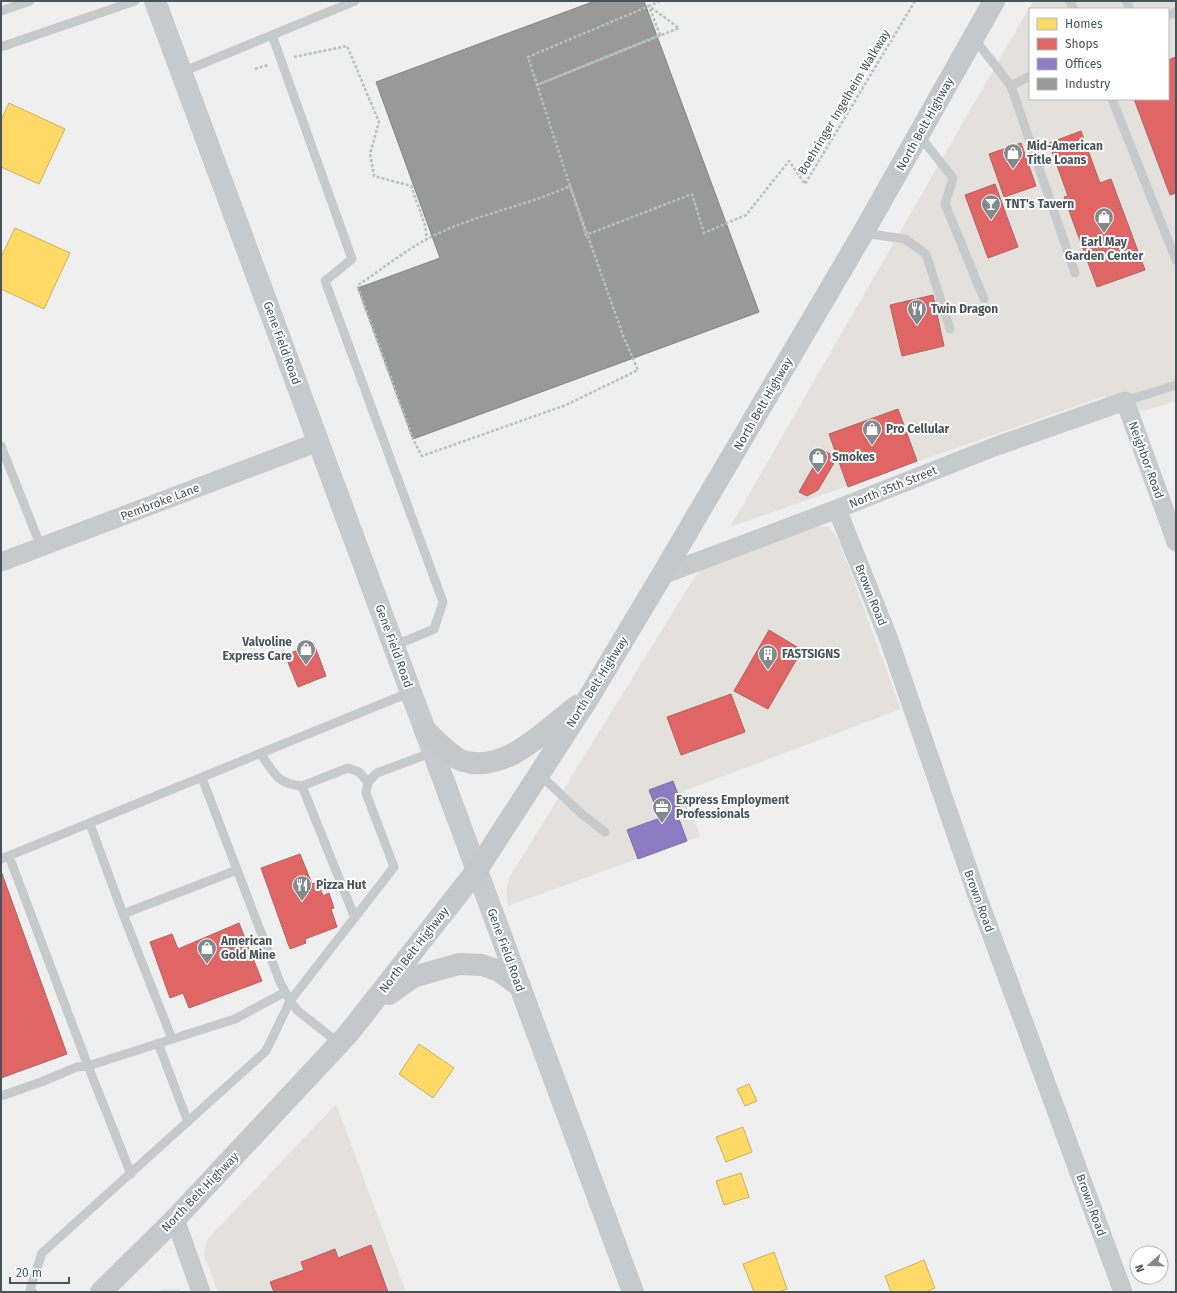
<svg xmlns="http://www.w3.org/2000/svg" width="1177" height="1293" viewBox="0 0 1177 1293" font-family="'Fira Sans',sans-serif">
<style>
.commercial{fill:#e4e1dc;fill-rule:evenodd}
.homes{fill:#ffd966;stroke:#c8b162}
.shops{fill:#e06666;stroke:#b26162}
.offices{fill:#8e7cc3;stroke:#7970a4}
.industry{fill:#999;stroke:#808486}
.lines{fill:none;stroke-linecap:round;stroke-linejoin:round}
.path{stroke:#b6c2bd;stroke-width:2.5;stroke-dasharray:3 2;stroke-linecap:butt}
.lane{stroke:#c6cacb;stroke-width:9}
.street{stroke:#c6cacb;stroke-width:19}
.secondary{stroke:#c7cacc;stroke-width:22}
.primary{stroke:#c4c8ca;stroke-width:22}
.labels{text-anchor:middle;stroke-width:4;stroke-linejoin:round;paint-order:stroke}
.street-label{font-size:12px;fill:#47545a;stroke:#fff}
.poi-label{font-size:12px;font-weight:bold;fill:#47545a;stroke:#fff;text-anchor:start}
</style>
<rect width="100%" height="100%" fill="#efefef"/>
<path class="commercial" d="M1033,1H1176V401L1144,411L1105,396L730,527ZM1030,9H1168V99H1030Z
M815,526L829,527L839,541L901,709L684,791L700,836L508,906L506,891L509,878L694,578L707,564Z
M336,1104L406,1292H218L204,1255L206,1241Z
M162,1289H179L182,1292H157Z"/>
<path class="homes" d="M9,103L65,129L39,184L1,167V120Z
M15,228L70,253L44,309L1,289V257Z
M419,1044L454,1068L433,1098L399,1074Z
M749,1084L757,1101L745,1106L737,1089Z
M743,1127L752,1152L726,1162L716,1137Z
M741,1173L749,1197L724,1205L716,1181Z
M774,1252L787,1289L779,1292H754L743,1264Z
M924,1260L935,1288L926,1292H891L885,1276Z"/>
<path class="shops" d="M1176,57V193L1170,195L1134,99H1168V60Z
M1081,131L1100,183L1111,179L1145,270L1097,287L1064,197L1068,196L1049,143Z
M1021,143L1036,186L1004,197L989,154Z
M995,184L1018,247L988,258L965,195Z
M933,295L944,346L902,356L890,305Z
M898,409L917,461L848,487L829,434Z
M823,450L837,458L818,490L807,496L799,492Z
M769,630L802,650L768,709L734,691Z
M314,644L326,676L298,687L285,655Z
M731,694L745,732L681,755L667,717Z
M300,854L312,884L318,882L323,896L329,893L334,908L331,909L337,927L305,939L306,943L290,949L261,868Z
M1,871L67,1054L1,1078Z
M239,923L262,981L189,1008L183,993L170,998L150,942L172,934L178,949Z
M371,1245L388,1292H274L270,1282L304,1270L301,1262L335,1249L338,1258Z"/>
<path class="offices" d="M673,781L682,805L675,808L687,841L638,859L627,830L660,818L649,790Z"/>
<path class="industry" d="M595,1H644L759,312L413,439L358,288L440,258L376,82Z"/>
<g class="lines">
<path class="path" d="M660,1L649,6L679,28L537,85L660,35L649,6L528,57L570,186C524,207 472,215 427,239C403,252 381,270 358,285V288L413,439L422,456L566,405L638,370L624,338L570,186L586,235L692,194L704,233L746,215L789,161L805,184L915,1
M294,57L347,46L379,122L370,154L374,176L411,186L425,225L427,239
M255,69L268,65"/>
<path class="lane" d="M1069,1L1074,9
M1126,1L1130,9
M1,11L30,1
M1168,15L1176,12
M272,35L352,259L325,281L443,602L434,629L394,646
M974,38L1011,86L1030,76
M1,47L135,1
M182,72L355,1
M1011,86L1075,273
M1112,99L1176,260
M919,135L953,178L945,204L984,299
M863,233L905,239L926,254L950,329
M1125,401L1176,385
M1,446L41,547
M261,754C274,773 277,784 302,786
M539,774L583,815L605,832
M202,778L280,982L290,1001L298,1011L340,1044
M90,824L123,914
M9,856L88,1066L131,1174
M1,859L411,692
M355,918L302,786L348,768L359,772L368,782
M172,1039L123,914L237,870
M158,1043L188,1122
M1,1096L41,1082L77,1067L88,1066L235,1019L285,992
M33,1292L30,1290L42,1253L266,1051L290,1001L394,867L366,793L368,782L377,773L433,752"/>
<path class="street" d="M837,509L888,637L978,898L1123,1292
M1,562L318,442
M662,575L837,509L994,447L1125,401L1176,542
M175,1219L201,1292"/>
<path class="secondary" d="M155,1L633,1292"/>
<path class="primary" d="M425,730C434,738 451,757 463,761C506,774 546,729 577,706
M389,994L413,977L459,964L482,965L499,971L520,986
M101,1292L175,1219L348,1034L477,870L589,697L662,575L863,233L994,1"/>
</g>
<defs>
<g id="shop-pin" transform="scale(1)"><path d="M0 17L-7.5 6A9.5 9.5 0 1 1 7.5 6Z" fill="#828a8e" stroke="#fff"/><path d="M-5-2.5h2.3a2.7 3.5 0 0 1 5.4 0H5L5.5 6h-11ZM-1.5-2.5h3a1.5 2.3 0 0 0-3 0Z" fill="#fff"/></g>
<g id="bar-pin" transform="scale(1)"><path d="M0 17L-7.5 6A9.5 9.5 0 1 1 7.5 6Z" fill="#828a8e" stroke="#fff"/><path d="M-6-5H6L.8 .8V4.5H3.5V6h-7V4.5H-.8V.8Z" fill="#fff"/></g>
<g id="restaurant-pin" transform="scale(1)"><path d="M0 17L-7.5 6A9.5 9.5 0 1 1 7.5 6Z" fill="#828a8e" stroke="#fff"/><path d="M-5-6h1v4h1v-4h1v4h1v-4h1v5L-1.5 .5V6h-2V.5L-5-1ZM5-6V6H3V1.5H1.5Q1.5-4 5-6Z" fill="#fff"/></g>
<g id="building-pin" transform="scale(1)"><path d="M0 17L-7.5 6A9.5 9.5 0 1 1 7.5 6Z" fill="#828a8e" stroke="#fff"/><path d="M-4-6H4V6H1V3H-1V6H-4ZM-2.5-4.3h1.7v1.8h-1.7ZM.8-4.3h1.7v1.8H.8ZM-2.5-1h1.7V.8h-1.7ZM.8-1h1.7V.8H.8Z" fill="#fff"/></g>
<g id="office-pin" transform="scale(1)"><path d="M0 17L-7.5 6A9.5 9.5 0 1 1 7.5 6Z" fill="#828a8e" stroke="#fff"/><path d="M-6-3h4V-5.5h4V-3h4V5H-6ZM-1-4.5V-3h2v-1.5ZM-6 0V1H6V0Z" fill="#fff"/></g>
</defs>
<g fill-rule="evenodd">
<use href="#shop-pin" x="1013" y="153"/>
<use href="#bar-pin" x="991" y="204"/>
<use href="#shop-pin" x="1104" y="217"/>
<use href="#restaurant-pin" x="917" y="309"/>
<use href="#shop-pin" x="872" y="429"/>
<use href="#shop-pin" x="818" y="457"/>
<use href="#shop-pin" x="306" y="649"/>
<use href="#building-pin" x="768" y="654"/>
<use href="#office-pin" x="662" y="807"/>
<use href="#restaurant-pin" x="302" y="885"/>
<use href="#shop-pin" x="207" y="948"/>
</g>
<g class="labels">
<g class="street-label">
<text transform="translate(844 102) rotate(-59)" y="4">Boehringer Ingelheim Walkway</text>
<text transform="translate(925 124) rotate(-61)" y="4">North Belt Highway</text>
<text transform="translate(282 343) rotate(70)" y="4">Gene Field Road</text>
<text transform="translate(763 404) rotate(-60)" y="4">North Belt Highway</text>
<text transform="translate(1146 460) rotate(70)" y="4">Neighbor Road</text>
<text transform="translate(893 487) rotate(-22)" y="4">North 35th Street</text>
<text transform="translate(160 502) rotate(-21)" y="4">Pembroke Lane</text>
<text transform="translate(871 595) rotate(68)" y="4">Brown Road</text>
<text transform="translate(394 646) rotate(70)" y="4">Gene Field Road</text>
<text transform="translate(597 682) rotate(-58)" y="4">North Belt Highway</text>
<text transform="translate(979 901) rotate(70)" y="4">Brown Road</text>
<text transform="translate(414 950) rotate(-52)" y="4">North Belt Highway</text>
<text transform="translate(506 950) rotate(70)" y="4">Gene Field Road</text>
<text transform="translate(200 1192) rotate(-46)" y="4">North Belt Highway</text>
<text transform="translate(1091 1205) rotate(70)" y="4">Brown Road</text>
</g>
<g class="poi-label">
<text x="1027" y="150">Mid-American<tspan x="1027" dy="14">Title Loans</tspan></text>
<text x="1005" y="208">TNT's Tavern</text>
<text x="1104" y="246" text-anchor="middle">Earl May<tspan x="1104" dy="14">Garden Center</tspan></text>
<text x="931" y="313">Twin Dragon</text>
<text x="886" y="433">Pro Cellular</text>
<text x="832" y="461">Smokes</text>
<text x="292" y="646" text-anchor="end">Valvoline<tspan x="292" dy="14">Express Care</tspan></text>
<text x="782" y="658">FASTSIGNS</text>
<text x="676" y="804">Express Employment<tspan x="676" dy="14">Professionals</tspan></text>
<text x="316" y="889">Pizza Hut</text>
<text x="221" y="945">American<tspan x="221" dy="14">Gold Mine</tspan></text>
</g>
</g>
<rect width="1177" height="1293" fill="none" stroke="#47545a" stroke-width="4"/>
<rect x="1029" y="8" width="140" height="92" fill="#ffffff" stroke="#b5bbbd"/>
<rect x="1037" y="18" width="20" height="12" fill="#ffd966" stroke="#b5bbbd"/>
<text x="1065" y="28" font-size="12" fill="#47545a">Homes</text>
<rect x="1037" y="38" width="20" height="12" fill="#e06666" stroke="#b5bbbd"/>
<text x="1065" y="48" font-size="12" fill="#47545a">Shops</text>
<rect x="1037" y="58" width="20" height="12" fill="#8e7cc3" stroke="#b5bbbd"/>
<text x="1065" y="68" font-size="12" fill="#47545a">Offices</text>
<rect x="1037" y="78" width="20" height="12" fill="#999999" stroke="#b5bbbd"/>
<text x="1065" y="88" font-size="12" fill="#47545a">Industry</text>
<g transform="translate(1149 1265) rotate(250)"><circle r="19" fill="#ffffff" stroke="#b5bbbd"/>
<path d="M0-3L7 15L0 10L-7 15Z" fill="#828a8e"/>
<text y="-6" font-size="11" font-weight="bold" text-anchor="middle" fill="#47545a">N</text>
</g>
<path d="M10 1277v6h59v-6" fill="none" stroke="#47545a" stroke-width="2"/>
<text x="16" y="1277" font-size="12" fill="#47545a" stroke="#ffffff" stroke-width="3" paint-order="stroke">20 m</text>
</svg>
